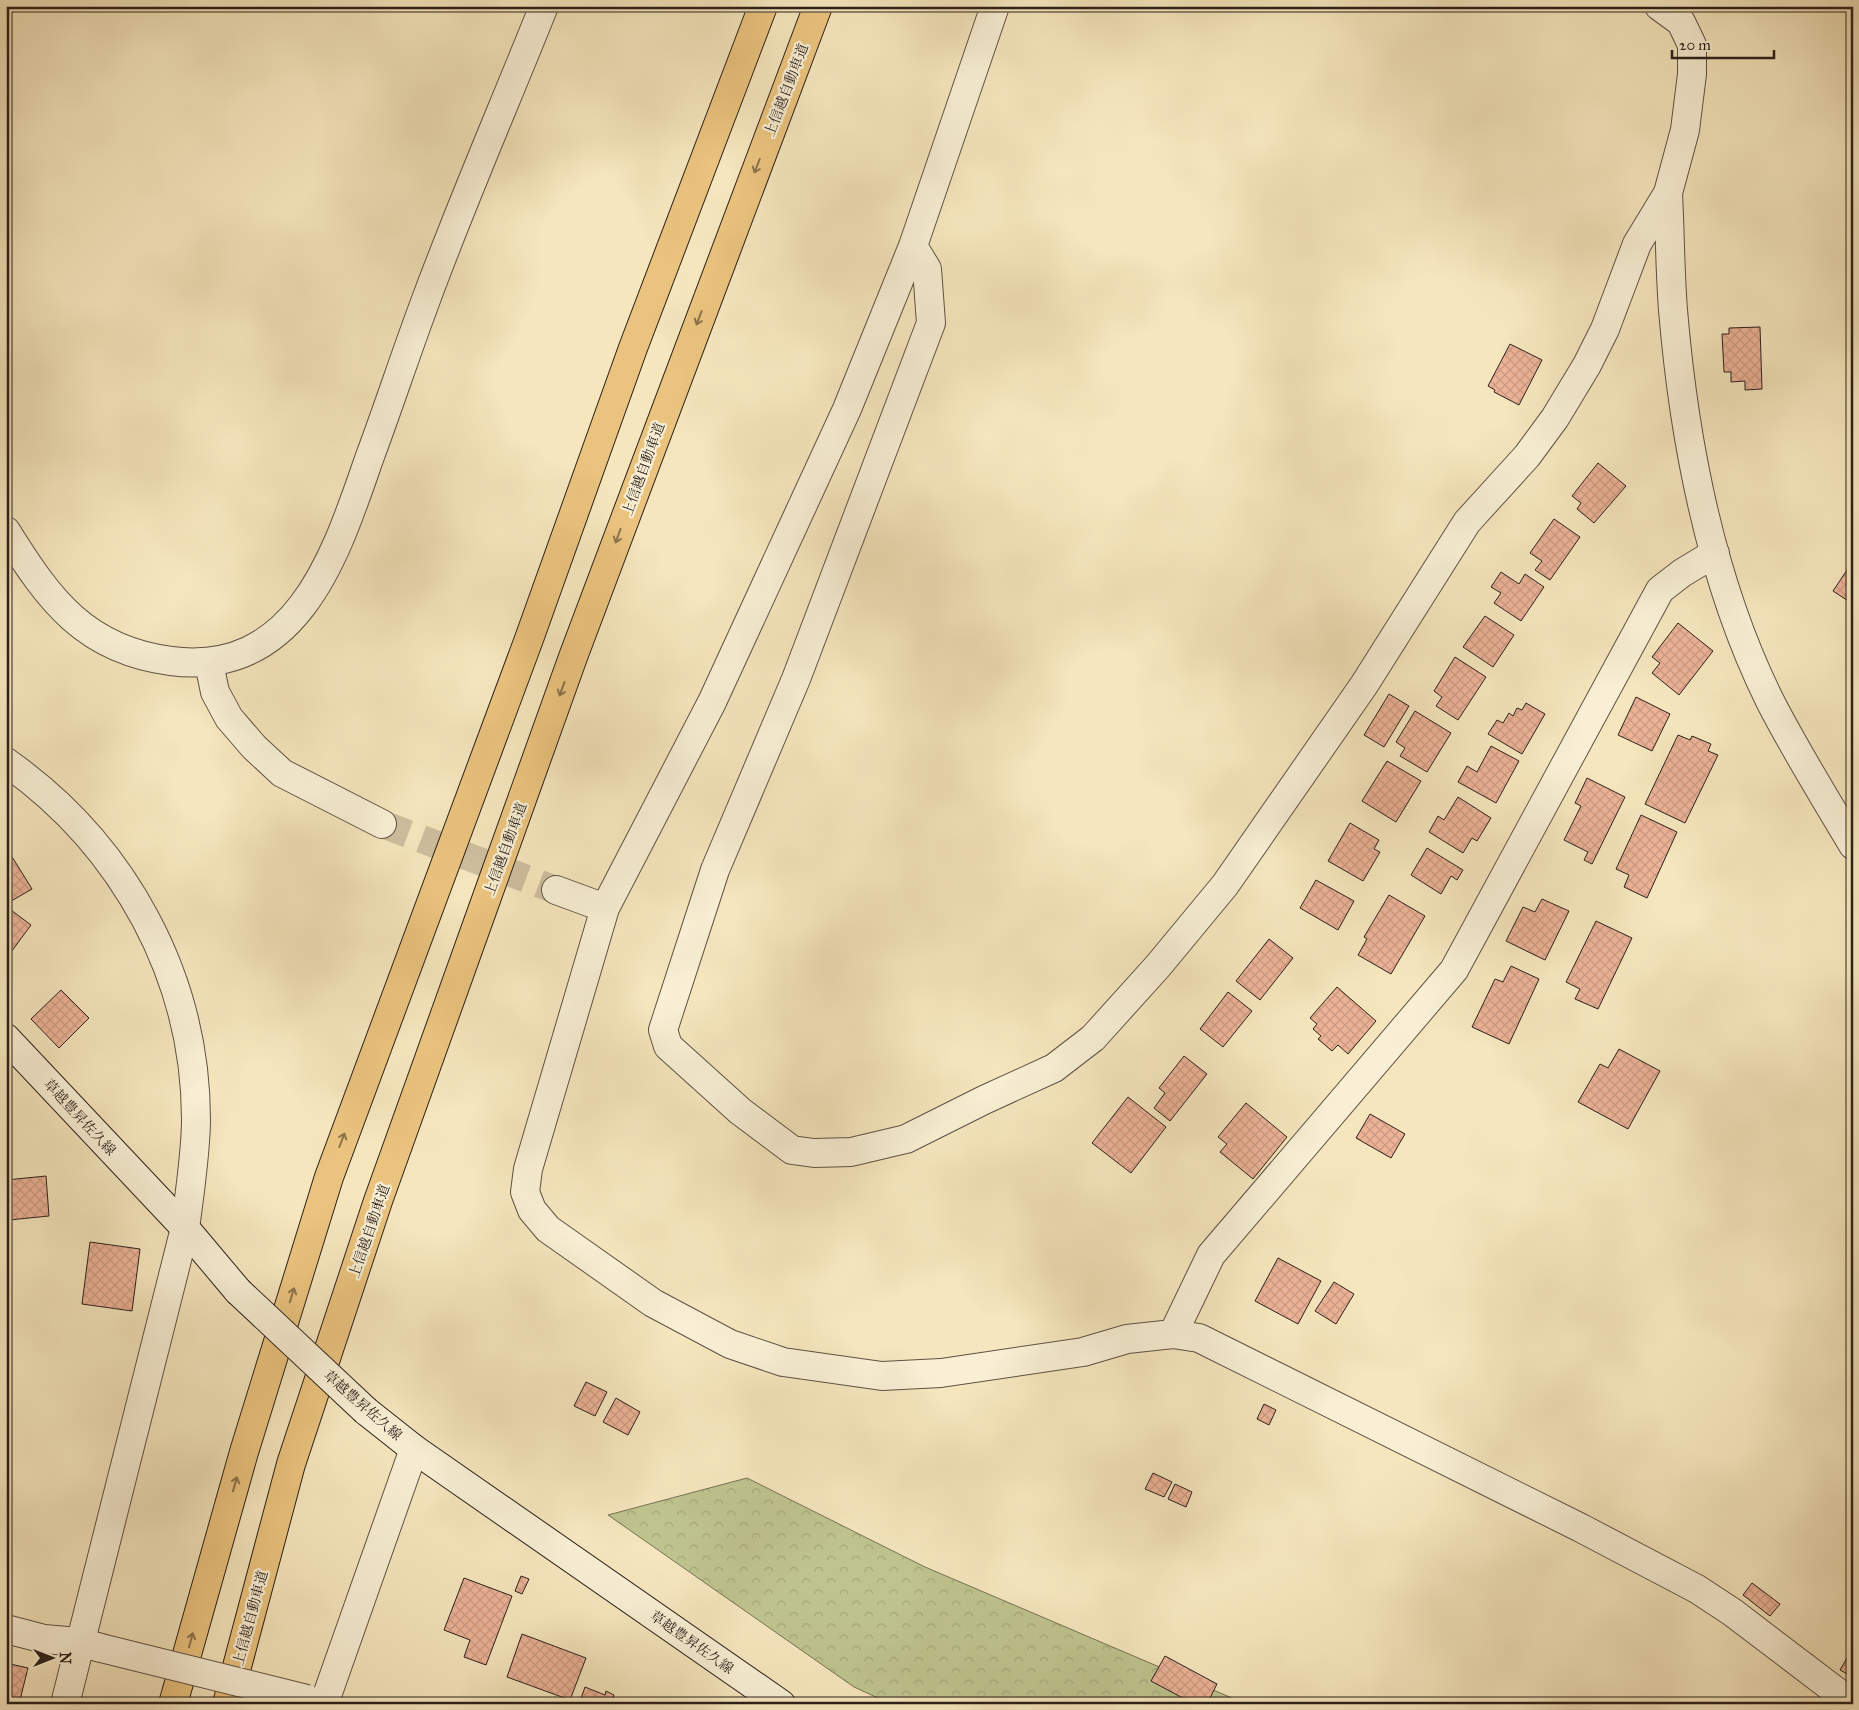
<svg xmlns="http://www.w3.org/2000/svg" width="1859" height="1710" viewBox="0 0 1859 1710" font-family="'IM FELL Great Primer','Noto Serif JP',serif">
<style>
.forest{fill:url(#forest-crowns);stroke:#767255}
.building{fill:url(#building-cross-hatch);stroke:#2c201b}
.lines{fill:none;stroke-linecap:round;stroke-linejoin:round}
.minor-tunnel{stroke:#cdbe9d;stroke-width:28;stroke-dasharray:28 14;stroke-linecap:butt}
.minor-casing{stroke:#5e5244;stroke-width:30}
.tertiary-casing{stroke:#5e5244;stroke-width:30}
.secondary-casing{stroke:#2c201b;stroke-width:30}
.motorway-casing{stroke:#2c201b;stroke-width:30}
.minor{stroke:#f8efd4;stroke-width:28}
.tertiary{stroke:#f8efd4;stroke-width:28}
.secondary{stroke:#f8efd4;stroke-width:28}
.motorway{stroke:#eac37e;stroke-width:28}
.minor-bridge-casing{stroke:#5e5244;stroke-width:30;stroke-linecap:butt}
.secondary-bridge-casing{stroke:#2c201b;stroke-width:30;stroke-linecap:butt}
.minor-bridge{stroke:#f8efd4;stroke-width:28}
.secondary-bridge{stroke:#f8efd4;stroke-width:28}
.oneway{stroke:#8b724c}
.labels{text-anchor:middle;stroke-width:4.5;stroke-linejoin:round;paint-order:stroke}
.street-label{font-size:14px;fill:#2c201b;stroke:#f8efd4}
</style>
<defs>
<pattern id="forest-crowns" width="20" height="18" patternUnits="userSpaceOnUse" patternTransform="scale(1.25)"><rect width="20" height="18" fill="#bfc48f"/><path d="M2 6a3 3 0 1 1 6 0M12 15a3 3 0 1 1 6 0" fill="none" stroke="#a4a87b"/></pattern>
<pattern id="building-cross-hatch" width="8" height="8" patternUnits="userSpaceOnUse" patternTransform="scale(1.25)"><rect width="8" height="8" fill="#ecb397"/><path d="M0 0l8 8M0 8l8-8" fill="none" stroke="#cb9a82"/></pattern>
</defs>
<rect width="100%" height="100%" fill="#f5e6bd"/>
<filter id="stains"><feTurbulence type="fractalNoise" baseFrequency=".004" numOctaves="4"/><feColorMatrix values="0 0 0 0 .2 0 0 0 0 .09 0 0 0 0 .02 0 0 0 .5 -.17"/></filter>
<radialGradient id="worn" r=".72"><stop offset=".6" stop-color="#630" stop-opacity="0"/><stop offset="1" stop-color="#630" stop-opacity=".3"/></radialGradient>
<path class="forest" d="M747,1478L925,1567L1246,1704H891L854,1687L608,1515Z"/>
<path class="building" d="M1760,327L1762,389L1745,390V381L1731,382V372H1724L1722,334H1729V328Z
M1510,344L1542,360L1519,405L1494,392L1495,390L1488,386Z
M1598,463L1626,486L1594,523L1577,509L1581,503L1572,496Z
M1554,519L1580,537L1550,580L1535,570L1542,561L1530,553Z
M1853,561V604L1833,591Z
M1501,572L1519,584L1525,574L1544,587L1521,621L1494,603L1501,593L1491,587Z
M1485,616L1514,635L1493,667L1463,647Z
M1678,623L1713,651L1679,695L1652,673L1660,663L1652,657Z
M1455,657L1486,677L1458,720L1436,706L1442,697L1434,691Z
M1389,694L1409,706L1384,747L1364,735Z
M1636,697L1670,714L1652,751L1618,735Z
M1526,703L1545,714L1522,754L1488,734L1497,720L1503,723L1509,713L1513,716L1517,708L1522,710Z
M1415,711L1451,733L1427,772L1400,756L1405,748L1396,742Z
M1678,735L1690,740L1692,736L1711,744L1708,751L1718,755L1685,823L1645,804Z
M1491,746L1519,761L1496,803L1458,782L1467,766L1477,772Z
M1387,761L1421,781L1396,822L1362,801Z
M1587,778L1625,797L1592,864L1584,860L1588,852L1564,840L1581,806L1575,803Z
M1458,797L1491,818L1477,841L1472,838L1463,853L1429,832L1438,816L1444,820Z
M1641,815L1677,832L1647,898L1624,887L1629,875L1616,869Z
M1350,823L1379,840L1374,849L1380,852L1363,881L1328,861Z
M6,847L32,889L6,904Z
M1427,848L1463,870L1457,880L1451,876L1441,894L1411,875Z
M1316,880L1354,901L1338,930L1300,908Z
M1389,895L1425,916L1391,974L1358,955L1367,939L1364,937Z
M1542,899L1569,911L1545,960L1506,941L1523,907L1535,912Z
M11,910L31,925L6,959V916Z
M1596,921L1632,938L1598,1009L1575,999L1580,989L1566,982Z
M1269,939L1293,958L1260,1000L1236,981Z
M1511,966L1539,979L1509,1044L1472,1027L1495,979L1503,982Z
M1337,987L1376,1021L1348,1054L1338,1045L1332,1051L1318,1039L1321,1036L1313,1029L1317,1024L1310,1018Z
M61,990L89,1018L59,1048L31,1019Z
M1228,992L1252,1011L1223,1047L1200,1029Z
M1619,1049L1660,1071L1628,1129L1578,1102L1600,1064L1608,1068Z
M1184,1056L1207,1074L1170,1121L1154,1108L1165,1093L1159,1088Z
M1128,1097L1166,1127L1131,1173L1092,1143Z
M1246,1103L1287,1137L1253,1179L1220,1152L1227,1144L1218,1137Z
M1370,1114L1405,1134L1391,1158L1356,1138Z
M46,1176L49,1216L9,1220L6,1180Z
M90,1242L140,1249L132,1311L82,1304Z
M1278,1258L1321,1281L1298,1324L1255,1301Z
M1334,1282L1354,1294L1336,1324L1315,1311Z
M586,1382L607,1392L595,1416L574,1406Z
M616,1398L640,1412L628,1435L603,1422Z
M1264,1404L1276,1410L1269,1425L1257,1419Z
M1153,1473L1172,1482L1164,1497L1145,1489Z
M1175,1484L1192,1492L1186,1507L1168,1499Z
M521,1576L529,1579L522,1594L515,1591Z
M464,1578L512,1596L486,1665L464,1657L470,1640L444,1630Z
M1752,1583L1780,1604L1770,1616L1743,1595Z
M522,1634L586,1658L570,1700L507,1677Z
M1851,1651L1853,1652V1677L1840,1670Z
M1165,1656L1217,1684L1207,1704H1194L1151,1681Z
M6,1663L28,1668L19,1704H6Z
M585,1687L605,1695L606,1691L614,1695L611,1704H579Z"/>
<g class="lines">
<path class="minor-tunnel" d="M382,824L556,890"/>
<g class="minor-casing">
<path id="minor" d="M995,6L913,246L847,409L712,702L605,908L528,1169L525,1192L532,1210L548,1229L653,1303L730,1344L783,1362L882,1376L941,1373L1083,1352L1127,1339L1173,1334L1199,1338L1581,1528L1697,1589L1732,1612L1853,1704
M1668,193C1670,232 1670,271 1673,310C1684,441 1711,582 1770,701C1795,750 1825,798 1853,845
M913,246L927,269L931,323L796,679L715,870L663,1030L668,1046L740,1111L792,1150L814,1153L851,1152L906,1139L984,1100L1054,1068L1093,1038L1158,966L1225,885L1364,685L1467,522L1527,456L1555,418L1587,365L1605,329L1637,244L1668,193L1685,130L1692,74V45L1681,22L1659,6
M209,663L215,692L229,718L254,747L282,773L382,824
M556,890L605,908
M1173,1334L1211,1255L1454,970L1660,590L1682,573L1715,553
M6,1629L44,1639L79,1642L101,1648
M324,1704L414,1449"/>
</g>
<g class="tertiary-casing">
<path id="tertiary" d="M6,531C49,600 85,650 171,661C298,677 336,554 369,459C388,408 405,356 424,305C461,204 504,106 544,6
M6,762C124,845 197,978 196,1123C195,1158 190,1193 185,1228L65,1704"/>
</g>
<g class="secondary-casing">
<path id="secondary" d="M6,1038L185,1228L238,1291
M366,1411L414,1449L781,1704"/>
</g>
<g class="motorway-casing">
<path id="motorway" d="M173,1704L244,1452L329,1177L529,639L633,348L763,6
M227,1704L291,1464L378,1201L573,657L818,6"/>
</g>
<use href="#minor" class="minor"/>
<use href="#tertiary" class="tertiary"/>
<use href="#secondary" class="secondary"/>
<use href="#motorway" class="motorway"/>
<g class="minor-bridge-casing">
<path id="minor-bridge" d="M101,1648L307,1699"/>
</g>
<g class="secondary-bridge-casing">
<path id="secondary-bridge" d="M238,1291L366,1411"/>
</g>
<use href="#minor-bridge" class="minor-bridge"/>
<use href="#secondary-bridge" class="secondary-bridge"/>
</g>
<defs><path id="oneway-shaft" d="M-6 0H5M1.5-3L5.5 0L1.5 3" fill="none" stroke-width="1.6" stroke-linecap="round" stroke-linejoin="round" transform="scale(1.25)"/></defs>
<g class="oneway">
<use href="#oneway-shaft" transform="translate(757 166) rotate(111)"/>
<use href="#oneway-shaft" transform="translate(699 318) rotate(111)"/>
<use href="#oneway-shaft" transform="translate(618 536) rotate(110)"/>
<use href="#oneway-shaft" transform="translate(562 689) rotate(110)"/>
<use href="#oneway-shaft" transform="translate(342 1140) rotate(-69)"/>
<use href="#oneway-shaft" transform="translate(292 1295) rotate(-73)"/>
<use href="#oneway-shaft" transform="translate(235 1484) rotate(-74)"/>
<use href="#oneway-shaft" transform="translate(191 1640) rotate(-74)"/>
</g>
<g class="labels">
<g class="street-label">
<text transform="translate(786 90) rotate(-69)" y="5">上信越自動車道</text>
<text transform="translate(643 469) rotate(-70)" y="5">上信越自動車道</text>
<text transform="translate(505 849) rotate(-70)" y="5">上信越自動車道</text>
<text transform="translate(80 1117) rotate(47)" y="5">草越豊昇佐久線</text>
<text transform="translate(369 1231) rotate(-71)" y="5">上信越自動車道</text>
<text transform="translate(363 1405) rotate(41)" y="5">草越豊昇佐久線</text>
<text transform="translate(250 1618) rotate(-75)" y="5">上信越自動車道</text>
<text transform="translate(692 1642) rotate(35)" y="5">草越豊昇佐久線</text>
</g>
</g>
<rect width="1859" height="1710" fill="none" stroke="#f5e6bd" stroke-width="25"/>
<rect x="8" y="8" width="1844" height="1695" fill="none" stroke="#2c201b" stroke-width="2.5"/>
<rect x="12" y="12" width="1834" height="1685" fill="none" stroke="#2c201b"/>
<g transform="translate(52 1658) rotate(90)" stroke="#f8efd4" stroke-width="4" paint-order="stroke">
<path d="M0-4L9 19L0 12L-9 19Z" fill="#2c201b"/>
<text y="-8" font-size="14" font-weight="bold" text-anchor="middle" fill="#2c201b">N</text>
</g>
<path d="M1672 50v8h102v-8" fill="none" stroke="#2c201b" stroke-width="2.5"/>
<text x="1679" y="50" font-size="15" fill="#2c201b" stroke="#f8efd4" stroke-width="4" paint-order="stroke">20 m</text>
<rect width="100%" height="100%" filter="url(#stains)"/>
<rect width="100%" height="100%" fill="url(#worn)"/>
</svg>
